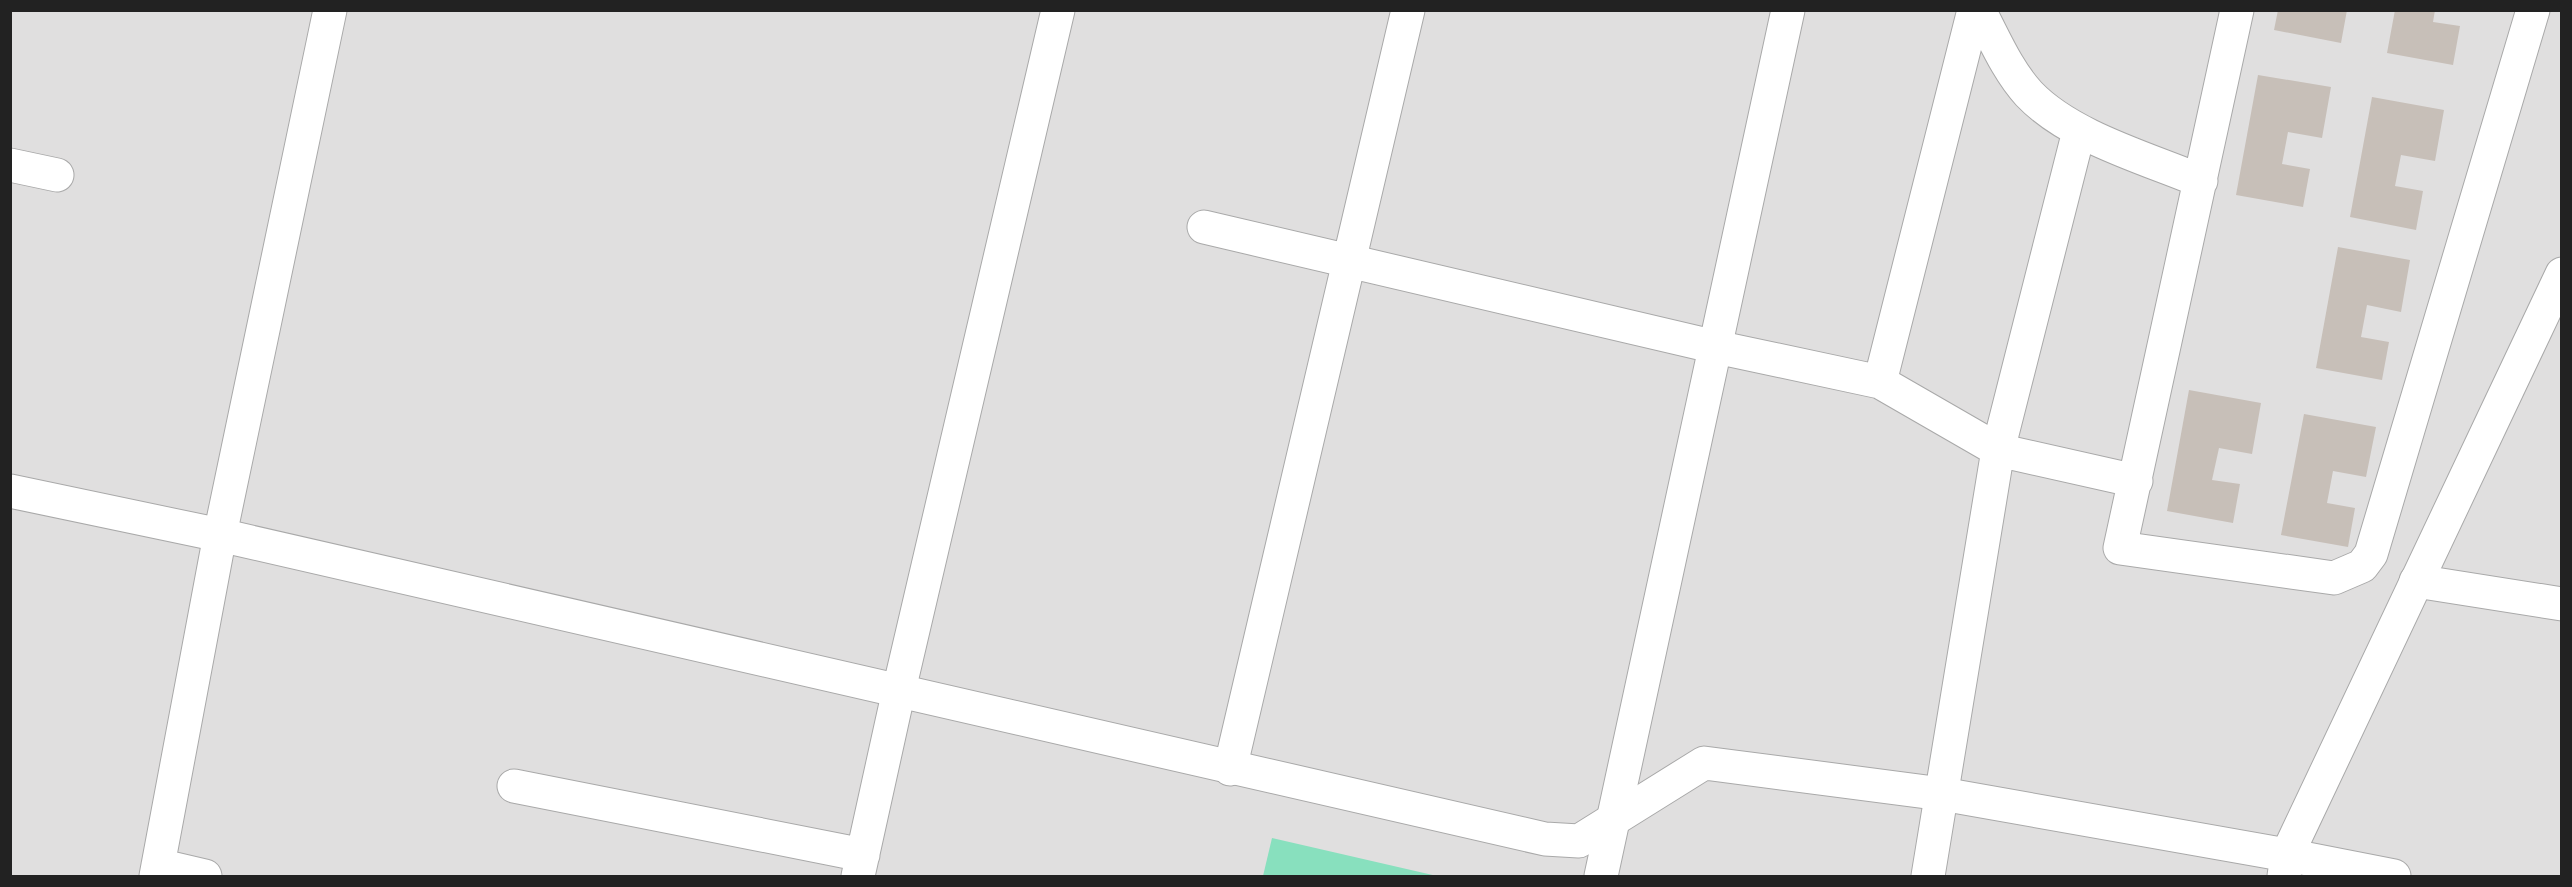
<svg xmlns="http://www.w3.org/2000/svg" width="2572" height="887" viewBox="0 0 2572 887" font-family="Arial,sans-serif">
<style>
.residential{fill:#e0dfdf}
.pitch{fill:#88e0be}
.building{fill:#c7bfb8}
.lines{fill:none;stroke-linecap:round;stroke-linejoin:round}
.minor-casing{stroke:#a9a9a9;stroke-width:35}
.tertiary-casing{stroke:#a9a9a9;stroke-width:35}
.minor{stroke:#fff;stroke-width:33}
.tertiary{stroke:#fff;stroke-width:33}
</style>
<rect width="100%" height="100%" fill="#f2efe9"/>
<path class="residential" d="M10,11H2561V876H11Z"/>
<path class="pitch" d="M1272,838L1437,876H1263Z"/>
<path class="building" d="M2278,10H2347L2341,43L2274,30Z
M2395,10H2435L2433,22L2460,26L2453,65L2387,53Z
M2258,75L2331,87L2322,138L2288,132L2282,164L2310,169L2303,207L2236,195Z
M2372,97L2444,110L2435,161L2401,155L2395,186L2423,191L2416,230L2350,217Z
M2338,247L2410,260L2401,312L2367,305L2361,337L2389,342L2382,380L2316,368Z
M2189,390L2261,403L2252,454L2219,448L2212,480L2240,484L2233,523L2167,511Z
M2304,414L2376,427L2366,477L2333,471L2327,503L2355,508L2348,547L2281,535Z"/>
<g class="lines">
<g class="minor-casing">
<path id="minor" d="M1979,10C1994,38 2007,70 2029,94C2070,137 2146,158 2201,181
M2237,10L2120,548L2334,578L2362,566L2371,554L2533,10
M10,165L57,175
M1204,227L1716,347L1880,382L1998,450L2136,481
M1880,382L1974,10
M2416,581L2562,604
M1230,769L1408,10
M514,786L863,855
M158,865L205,876
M156,876L220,535L330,10
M858,876L899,690
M1601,876L1788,10
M1928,876L1998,450L2079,131
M2284,876L2287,855"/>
</g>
<g class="tertiary-casing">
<path id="tertiary" d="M10,491L220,535L1545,839L1579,841L1704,763L1942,794L2287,855L2394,876
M899,690L1058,10
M2287,855L2562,274"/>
</g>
<use href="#minor" class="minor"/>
<use href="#tertiary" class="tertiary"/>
</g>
<rect width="2572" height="887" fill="none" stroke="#222222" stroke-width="24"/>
</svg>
